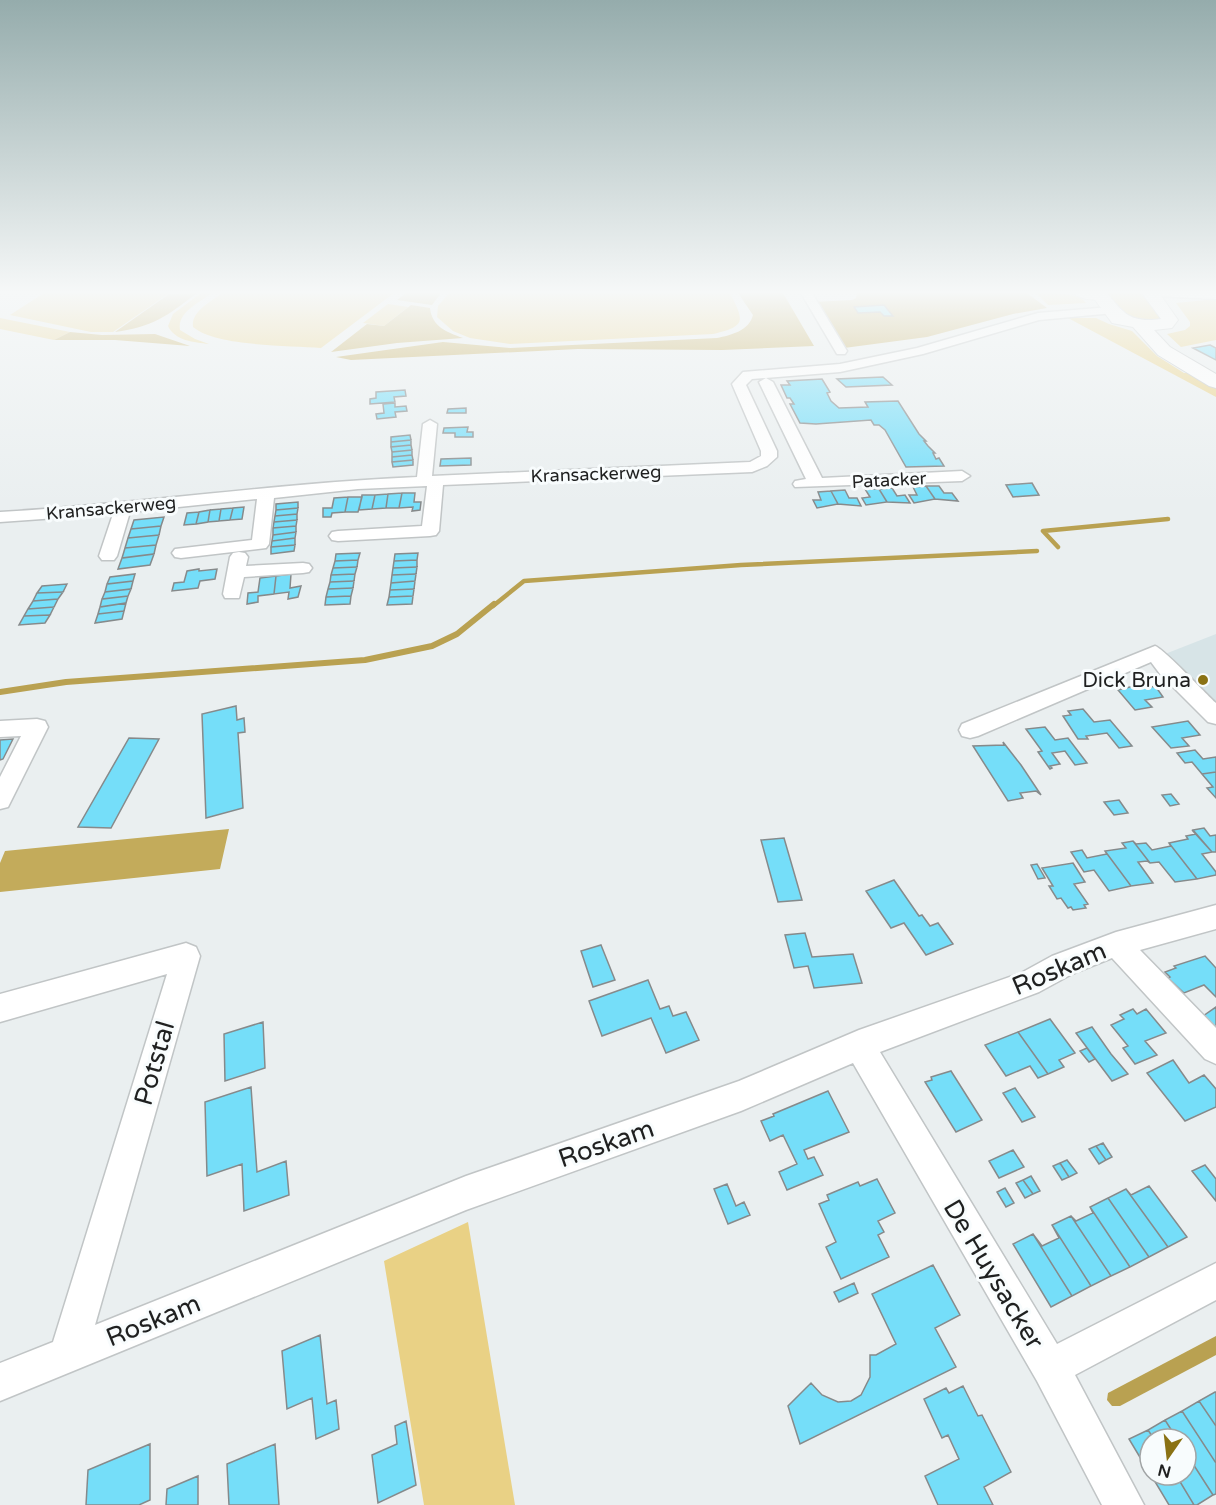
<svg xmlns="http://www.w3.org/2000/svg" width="1216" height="1505" viewBox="0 0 1216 1505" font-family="'Varela Round',sans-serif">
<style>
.built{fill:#d7e4e7}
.green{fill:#e9d185}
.forest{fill:#c3ab5b}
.water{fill:#b9a151}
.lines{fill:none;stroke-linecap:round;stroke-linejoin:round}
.stream-far1{stroke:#b9a151;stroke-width:4.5}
.stream{stroke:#b9a151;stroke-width:6}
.building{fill:#75def9;stroke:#868a8b;stroke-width:1.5}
.minor-casing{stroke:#c1c5c6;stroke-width:3}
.tertiary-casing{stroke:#c1c5c6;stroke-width:2}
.secondary-casing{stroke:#c1c5c6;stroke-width:2}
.minor{fill:#fff;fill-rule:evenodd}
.tertiary{fill:#fff;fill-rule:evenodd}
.secondary{fill:#fff;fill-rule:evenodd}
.poi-dot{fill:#8a7214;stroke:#f8fcfd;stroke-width:2}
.labels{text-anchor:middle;stroke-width:6;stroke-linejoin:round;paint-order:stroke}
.far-street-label{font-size:18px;fill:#1f2020;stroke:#f8fcfd}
.poi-label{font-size:21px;fill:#1f2020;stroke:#f8fcfd;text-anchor:end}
.near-street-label{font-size:26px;fill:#1f2020;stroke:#f8fcfd}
</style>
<rect width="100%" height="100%" fill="#eaeff0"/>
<path class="built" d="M1216,634V706L1165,654Z"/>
<path class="green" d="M44,293H168V294L113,332H91L10,315Z
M201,293H212C199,303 177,312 180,330L195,339L209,344C194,342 175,341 168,326L173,314Z
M222,293H394L321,348C289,345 217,347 193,327C191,311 211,302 222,293Z
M449,293H730C744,321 747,326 713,334L510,344L470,338L453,331L437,317L438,306Z
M1036,293C1049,293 1078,291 1086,303L1048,305Z
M1104,293H1142L1161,318L1160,320L1127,319Z
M1216,299V340L1181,347L1167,334L1185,330L1190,326V322L1176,303Z
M388,304L408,307L384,326L363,323Z
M0,318L70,332L54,340L0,329Z
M1068,318H1096L1109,324L1132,331L1157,356L1184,373H1189L1216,385V397Z
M468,1222L515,1505H424L384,1261Z"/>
<path class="forest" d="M197,293C167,316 153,327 115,332L169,294Z
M406,293H441L432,305L397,300Z
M738,293H783L814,346L722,350L578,349L351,360L336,357L443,342L510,348L717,338C731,335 749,331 753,315Z
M857,293H1027L1047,308L1013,314L927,337L844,348L813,302L852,300L856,298Z
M411,305L430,308C432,327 447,332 463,338L397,343L331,352L367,324L384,326Z
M70,332L102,335L155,334L190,346L115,340H54Z
M229,829L220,869L0,892V863L5,851Z"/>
<path class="water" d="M1216,1336V1355L1120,1406H1112L1107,1400L1108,1393Z"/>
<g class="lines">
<path class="stream-far1" d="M1058,547L1043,531L1168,519
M493,606L524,581L741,565L1037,551"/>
<path class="stream" d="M0,692L66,682L365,660L432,646L457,634L494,604"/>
</g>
<path class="building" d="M884,305L893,316H884L880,312L858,313L854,307Z
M1210,345L1216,348V360L1193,348Z
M883,377L892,385L846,387L837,379Z
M822,379L830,392L827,393L831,401L839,408L868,407L865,402L898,401L919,434L926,441H924L928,446L935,453H933L936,459L939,458L944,466L906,467L885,430L879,425H874L871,420L816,424L800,423L790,404H794L790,398H787L781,385H790L787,381Z
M405,390L406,396L394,397L395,402L370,404V399L376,398V392Z
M395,403V407L406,406L407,411L395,412L396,417L377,419L376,414L384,413L383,404Z
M466,408V413H447L448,409Z
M468,427L467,432H473V437H455V433H443L444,428Z
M410,435L411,440L391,442V437Z
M411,440V445L391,447V442Z
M411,445L412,450L392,452L391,447Z
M412,450V455L392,457V452Z
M412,455L413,460L392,462V457Z
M471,458V465L440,466L441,459Z
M413,460V465L393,467L392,462Z
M1032,483L1039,495L1013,497L1006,485Z
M926,486H939L944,493H952L958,501L935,499Z
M926,486L935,499L914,503L909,495H917L913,487Z
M892,488L897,496L905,495L910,503L887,502L879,489Z
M865,489H879L887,502L866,505L862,498L870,497Z
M845,490L849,498H857L861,506L838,504L831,491Z
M831,491L838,504L817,508L813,500H821L818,492Z
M402,493L399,508H386L388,494Z
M402,493H415L414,502H421L420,510L412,511L413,507L399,508Z
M388,494L386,508L372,509L375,495Z
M362,495H375L372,509L359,510Z
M348,497H362L358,512H345Z
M348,497L345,512L332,513L331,517H323V508H332L334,498Z
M298,502V508L276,510V504Z
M244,507L242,519L230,520L233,508Z
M233,508L230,520L219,521L221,509Z
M298,508L297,514L275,516L276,510Z
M221,509L219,521L208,522L210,510Z
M210,510L208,522L196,524L199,512Z
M199,512L196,524L184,525L187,513Z
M297,514V520L274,522L275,516Z
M164,517L161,526L131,529L134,520Z
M297,520L296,526L273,528L274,522Z
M161,526L159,535L128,538L131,529Z
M296,526V532L273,535V528Z
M296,532L295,538L272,541L273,535Z
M159,535L156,545L125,548L128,538Z
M295,538V545L271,547L272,541Z
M156,545L154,554L122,558L125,548Z
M295,545L294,551L271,554V547Z
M360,553L358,560L335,561L336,554Z
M418,553L417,560L394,561L395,554Z
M154,554L150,565L118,569L122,558Z
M358,560L357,567L333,568L335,561Z
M417,560V567L393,568L394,561Z
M357,567L355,574L331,575L333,568Z
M417,567L416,574L392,575L393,568Z
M199,569V571L217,569L215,579L200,581L198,588L172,591L174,583L184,582L187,571Z
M135,574L133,581L107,584L110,577Z
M291,574L290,588L301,586L298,597L288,599L289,592L274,594L276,576Z
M355,574L354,581L330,582L331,575Z
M416,574L415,581L391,583L392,575Z
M276,576L274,594L258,596V602L247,604L248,593L258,592L260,578Z
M133,581L131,589L105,592L107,584Z
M354,581L353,588L328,589L330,582Z
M415,581L414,589L390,590L391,583Z
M67,584L63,592L37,593L42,586Z
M353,588L351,596L326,597L328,589Z
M131,589L128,596L102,599L105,592Z
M414,589L413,596L389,597L390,590Z
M63,592L58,599L33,601L37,593Z
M128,596L126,603L100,607L102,599Z
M351,596L350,604L325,605L326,597Z
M413,596L412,604L387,605L389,597Z
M58,599L54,607L28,609L33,601Z
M126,603L124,611L98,614L100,607Z
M54,607L50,615L24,616L28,609Z
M124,611L122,619L95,623L98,614Z
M50,615L45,623L19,625L24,616Z
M1142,684L1144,686L1156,687L1163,697L1145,700L1152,707L1135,710L1118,690Z
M236,706L237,720L244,718L245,732L238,733L243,808L206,818L202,714Z
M1083,709L1094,722L1110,720L1132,746L1119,748L1107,733L1086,736L1088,739H1078L1063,716L1071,715L1068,711Z
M1188,721L1200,735L1182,738L1189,746L1171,748L1152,727Z
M1045,727L1055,740L1068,738L1087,763L1075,765L1065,751L1052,753L1060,764L1050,766L1052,768L1050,769L1038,752L1042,751L1026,729Z
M129,738L159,739L111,828L78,827Z
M13,739L3,759L0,760V740Z
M1003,742L1021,765L1041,795L1036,791L1020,793L1023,798L1008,801L973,746L1004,745Z
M1195,750L1203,759L1216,757V772L1202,774L1192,762L1185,763L1177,753Z
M1216,772V798L1207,788L1213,787L1202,774Z
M1171,794L1179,804L1170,806L1162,795Z
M1119,800L1128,813L1114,815L1104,802Z
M1204,828L1210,836L1216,835V852H1212L1193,830Z
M1192,830L1212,852L1202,854L1216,872V875L1197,879L1169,843L1188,839L1186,836L1196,834Z
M784,838L802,900L778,902L761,840Z
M1133,841L1136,844L1146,843L1152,850L1171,846L1169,843L1197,879L1175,882L1159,862L1150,863Z
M1133,841L1150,863L1147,861L1138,862L1153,883L1131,886L1105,851L1126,848L1122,843Z
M1082,850L1087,858L1107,854L1105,851L1131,886L1109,891L1094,870L1084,872L1071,852Z
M1073,863L1085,882L1074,884L1088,904L1084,905L1086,908L1073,910L1071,907L1068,908L1061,898L1057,899L1049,886H1053L1042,868Z
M1037,864L1045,878L1038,879L1031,865Z
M894,880L919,916L922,915L930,926L938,923L953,944L926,955L904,923L891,928L866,891Z
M805,933L812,957L853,954L862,983L814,988L808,966L794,968L785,935Z
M601,945L615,980L593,987L581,951Z
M1205,956L1216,968V997L1204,985L1184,993L1168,978L1170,977L1165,972L1176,968L1174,966Z
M648,980L660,1009L669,1006L673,1016L686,1012L699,1040L666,1053L651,1018L602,1036L589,1001Z
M1216,1007V1029L1203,1016Z
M1133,1009L1137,1014L1146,1009L1166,1033L1145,1041L1157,1055L1135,1064L1123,1048L1128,1046L1111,1025L1124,1019L1120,1015Z
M1050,1019L1075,1053L1059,1060L1064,1067L1048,1074L1018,1032Z
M263,1022L265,1068L225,1081L224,1034Z
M1092,1027L1111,1054L1128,1074L1112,1081L1076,1033Z
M1018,1032L1048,1074L1038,1078L1030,1066L1006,1076L985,1045Z
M1087,1048L1095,1059L1089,1062L1080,1051Z
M1173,1060L1189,1083L1204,1075L1216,1089V1107L1185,1121L1147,1073Z
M951,1071L982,1120L956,1132L925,1082L932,1080L931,1077Z
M251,1087L257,1172L286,1161L289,1195L244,1211L242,1164L207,1176L205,1102Z
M1015,1088L1035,1117L1022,1122L1003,1093Z
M828,1091L849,1132L804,1150L808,1159L814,1157L823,1175L787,1190L779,1172L797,1164L783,1135L770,1141L761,1121L774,1116L773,1114Z
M1103,1143L1112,1157L1106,1160L1096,1146Z
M1096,1146L1106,1160L1099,1164L1089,1149Z
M1013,1150L1024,1167L999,1178L989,1161Z
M1067,1160L1077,1173L1069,1177L1060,1163Z
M1060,1163L1069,1177L1062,1180L1053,1166Z
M1205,1165L1216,1179V1201L1192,1171Z
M1031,1176L1040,1191L1033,1194L1023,1180Z
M877,1179L895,1213L878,1221L884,1232L878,1235L889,1257L841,1279L826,1247L836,1242L819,1204L829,1200L827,1195L858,1182L860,1186Z
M1023,1180L1033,1194L1025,1198L1016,1183Z
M727,1184L736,1206L744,1202L750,1215L728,1224L714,1189Z
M1149,1186L1187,1237L1168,1247L1126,1189L1131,1195Z
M1005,1188L1014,1203L1006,1207L997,1192Z
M1126,1189L1168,1247L1149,1257L1108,1198Z
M1108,1198L1149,1257L1130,1267L1090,1207Z
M1090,1207L1130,1267L1111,1276L1071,1216L1076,1221L1093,1213Z
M1071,1216L1111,1276L1091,1286L1052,1225Z
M1052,1225L1091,1286L1072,1296L1033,1234L1042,1246L1059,1238Z
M1033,1234L1072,1296L1051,1307L1013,1244Z
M933,1265L960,1315L935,1328L956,1367L800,1444L788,1406L811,1383L822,1395L838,1402L851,1401L861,1395L870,1377V1355H876L896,1344L872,1294Z
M854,1283L858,1293L839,1302L834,1292Z
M320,1335L327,1404L336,1400L339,1429L316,1439L312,1398L287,1409L282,1351Z
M963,1386L978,1416L982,1415L1011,1472L984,1487L993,1505H938L925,1476L959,1459L948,1435L942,1438L924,1399L946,1388L949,1393Z
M1215,1392H1216V1426L1199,1401Z
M1199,1401L1216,1426V1463L1182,1411Z
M1182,1411L1216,1463V1494L1213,1495L1186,1453V1439H1177L1165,1420Z
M1165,1420L1177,1439H1154L1148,1430Z
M406,1421L416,1485L378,1503L372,1455L397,1444L395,1426Z
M1148,1430L1154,1439H1150V1474L1129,1439Z
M150,1444V1500L139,1505H86L88,1470Z
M275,1444L279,1505H229L227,1464Z
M1186,1453L1213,1495L1197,1505H1194L1176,1475H1186Z
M1151,1475H1176L1194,1505H1169Z
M198,1476V1505H166L167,1489Z"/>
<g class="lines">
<g class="minor-casing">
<path id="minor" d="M801,293H812L847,351L845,354H837Z
M1150,293H1216V299L1155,296Z
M1110,307L1116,311L1114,313L1039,320L923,354L840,372L752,379L746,385L777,451V457L767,466L752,472L443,485L439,531L436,535L430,536L338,541L332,540L329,536L332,532L338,531L422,526L427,486L358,489L274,498L269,544L266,548L181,558L175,557L172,553L175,549L252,540L257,499L130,512L117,556L114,560H102L99,556L113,514L0,522V512C139,504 277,483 417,477L423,424L430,420L437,424L432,476L750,462L761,456V451L732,384L743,372L840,364L917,348L1038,313Z
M766,378L773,382L822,478L962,471L970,476L962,481L795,487L793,484L795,481L806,479L759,382Z
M239,552L245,553L248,557L246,566L303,563L309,564L312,568L309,572L303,573L244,577L239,598H225L223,594L230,557L233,553Z
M1155,646C1163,648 1206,694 1216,703V724L1208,722L1160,674L1151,662L978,736L970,738L962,736L959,730L962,724Z
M37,719L45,721L48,727L8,807L0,809V777L21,736L0,737V721Z
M1216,905V929L1140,950L1216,1028V1064L1205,1059L1112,958L1072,974L1039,992L880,1052L1057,1344L1216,1263V1300L1075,1375L1144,1505H1102L1037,1381L853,1063L741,1111L466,1210L0,1401V1363L53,1342L167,974L0,1022V994L186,943L196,947L200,956L95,1325L466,1176L739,1081L859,1030L1021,973L1052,956L1116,932Z"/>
</g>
<g class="tertiary-casing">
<path id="tertiary" d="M1073,293H1105L1107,296C1099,303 1080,299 1073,293Z"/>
</g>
<g class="secondary-casing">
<path id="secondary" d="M1090,293H1107C1124,315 1132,323 1161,319L1142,293H1159L1178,320L1172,328L1154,330L1170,347L1216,374V388L1209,386L1158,355L1133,327L1112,323Z"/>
</g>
<use href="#minor" class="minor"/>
<use href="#tertiary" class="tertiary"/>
<use href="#secondary" class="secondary"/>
</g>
<linearGradient id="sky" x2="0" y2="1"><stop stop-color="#95acac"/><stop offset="0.58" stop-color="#f6f8f8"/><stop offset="1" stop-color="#f6f8f8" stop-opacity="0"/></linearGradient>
<rect width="1216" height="504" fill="url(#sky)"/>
<circle class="poi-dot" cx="1203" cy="680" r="6"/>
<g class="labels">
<g class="far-street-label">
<text transform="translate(596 474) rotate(-2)" y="6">Kransackerweg</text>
<text transform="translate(889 480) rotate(-3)" y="6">Patacker</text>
<text transform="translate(111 508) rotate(-5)" y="6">Kransackerweg</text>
</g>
<g class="poi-label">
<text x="1191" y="687">Dick Bruna</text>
</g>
<g class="near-street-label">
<text transform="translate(1059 968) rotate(-23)" y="9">Roskam</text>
<text transform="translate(154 1063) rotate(-74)" y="9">Potstal</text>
<text transform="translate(606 1143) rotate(-19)" y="9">Roskam</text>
<text transform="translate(994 1274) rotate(59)" y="9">De Huysacker</text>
<text transform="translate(153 1320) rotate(-22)" y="9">Roskam</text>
</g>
</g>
<g transform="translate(1168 1457) rotate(194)"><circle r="28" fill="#f8fcfd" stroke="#a1a4a5" stroke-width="1.5"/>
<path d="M0-4.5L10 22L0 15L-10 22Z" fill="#8a7214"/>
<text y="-9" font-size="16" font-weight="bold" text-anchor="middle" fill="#1f2020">N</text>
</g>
</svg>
